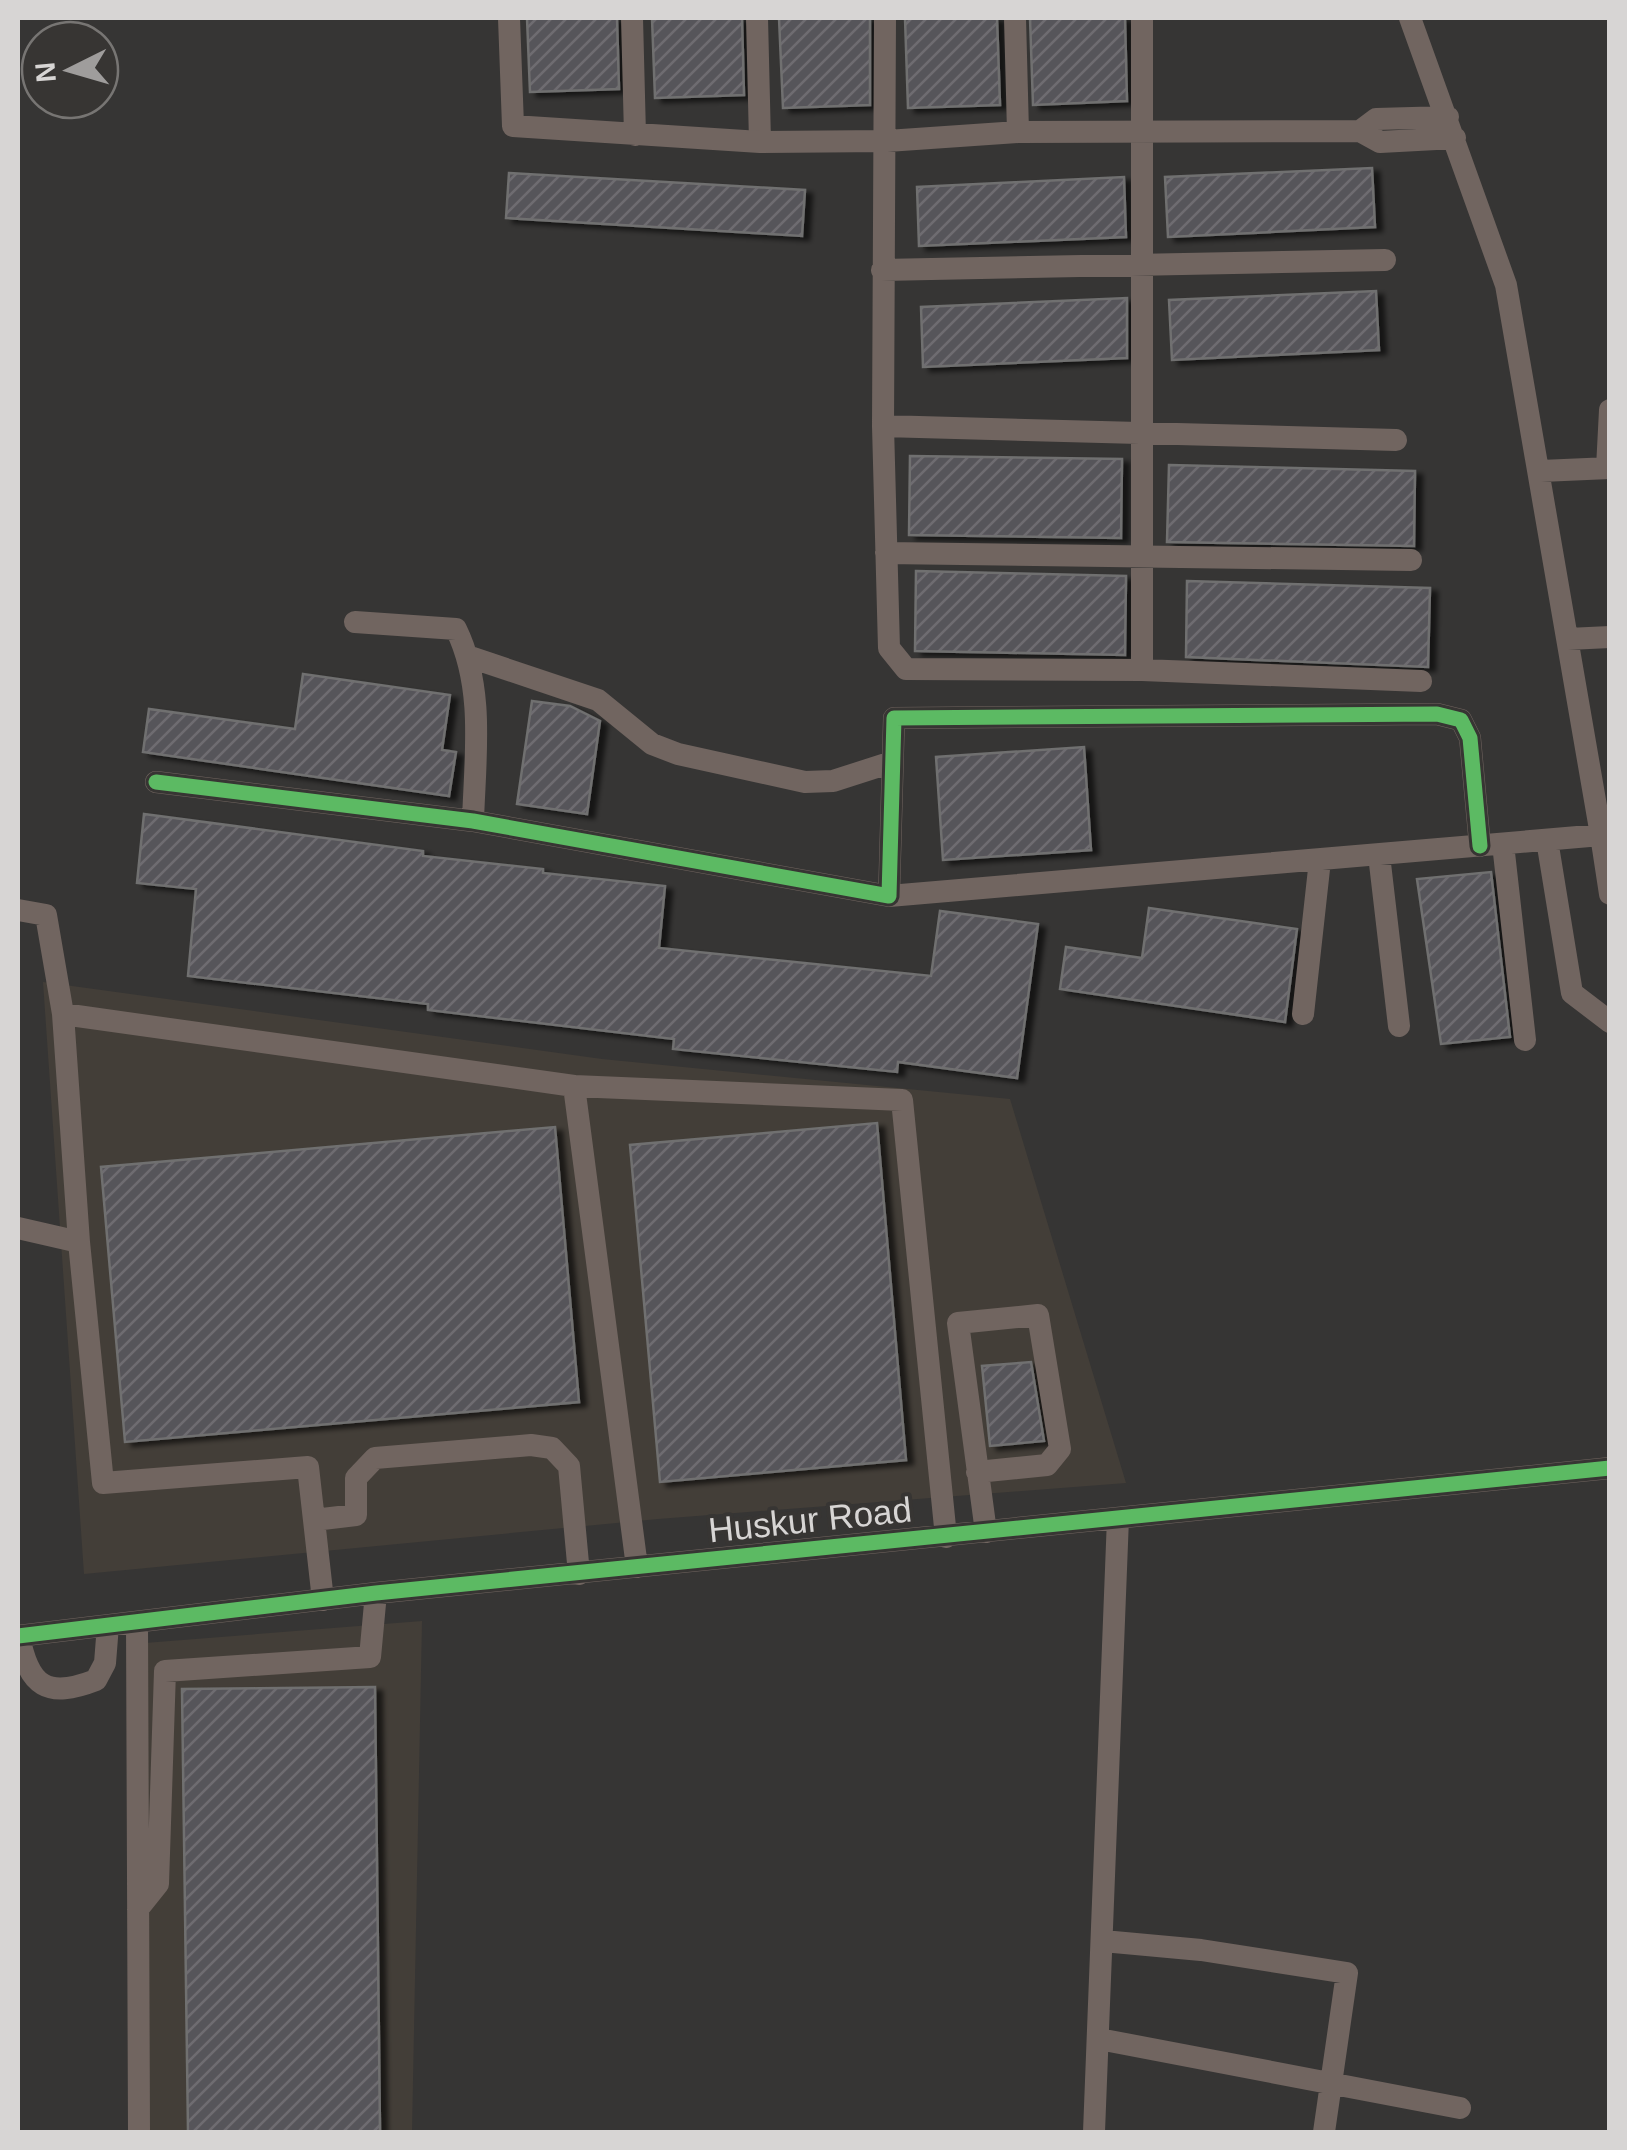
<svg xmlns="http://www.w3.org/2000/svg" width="1627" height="2150" viewBox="0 0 1627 2150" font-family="Helvetica,sans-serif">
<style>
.built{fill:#433e38}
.building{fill:url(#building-hatch);stroke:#707070;stroke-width:2.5;filter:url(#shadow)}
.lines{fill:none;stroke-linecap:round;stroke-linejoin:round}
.minor{stroke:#716560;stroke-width:22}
.cycleway-casing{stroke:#373533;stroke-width:21}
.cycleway{stroke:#5cba63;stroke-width:15}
.labels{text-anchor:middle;stroke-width:8;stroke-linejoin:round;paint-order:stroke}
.street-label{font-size:35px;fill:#d7d5d4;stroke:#373533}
</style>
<defs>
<pattern id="building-hatch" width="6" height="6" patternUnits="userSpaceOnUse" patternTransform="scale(2.5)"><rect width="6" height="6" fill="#57545a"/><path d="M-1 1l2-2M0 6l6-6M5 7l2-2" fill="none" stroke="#6e6c71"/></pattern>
<filter id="shadow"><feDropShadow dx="7" dy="4" stdDeviation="2.5" flood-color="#0009"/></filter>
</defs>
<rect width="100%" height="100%" fill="#363534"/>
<path class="built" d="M43,982L602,1059L1010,1099L1126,1483L658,1519L84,1574Z
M422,1621L412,2132H128L132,1644Z"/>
<path class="building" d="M527,18H617L619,89L530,92Z
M652,18H742L744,95L655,98Z
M779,18H870V105L783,108Z
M905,18H997L1000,105L908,108Z
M1030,18H1125L1127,101L1033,105Z
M1372,168L1375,227L1168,237L1165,177Z
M509,173L805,190L802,236L506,218Z
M1124,177L1126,237L919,246L917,187Z
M1376,291L1379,350L1172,360L1169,300Z
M1127,298V358L923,367L921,307Z
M910,456L1122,459L1121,538L909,535Z
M1169,465L1415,471L1414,546L1167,542Z
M916,571L1126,576L1125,655L915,651Z
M1187,581L1430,588L1428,667L1186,657Z
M303,674L450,695L442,750L456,752L449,796L143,752L149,709L295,729Z
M532,701L570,706L600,721L587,814L517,804Z
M1084,747L1091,850L943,860L936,757Z
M144,814L423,851V856L543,869V873L665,886L659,948L931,976L940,911L1038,924L1017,1078L898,1062L897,1072L673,1049L674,1039L428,1010V1004L188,976L196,889L137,883Z
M1491,872L1510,1037L1441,1044L1417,879Z
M1149,908L1297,929L1285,1022L1060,989L1066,947L1142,958Z
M877,1123L906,1460L660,1482L630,1145Z
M555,1127L579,1402L125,1442L101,1167Z
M1031,1362L1044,1441L990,1446L982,1366Z
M375,1687L380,2132H188L182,1689Z"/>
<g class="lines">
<path class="minor" d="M509,18L513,126L760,142L887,141L1018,132L1360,131L1380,142L1455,138
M632,18L635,135
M757,18L760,142
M885,18L883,426L889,648L906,669L1142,670V18
M1015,18L1018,132
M1410,18L1506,285L1601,835
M1360,131L1376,119L1448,117
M882,270L1385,260
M883,426L1396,440
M1607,468L1610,410
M1541,471L1610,468
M886,553L1411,560
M355,622L456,629C485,688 475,757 473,821
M1568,639L1610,637
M470,657L598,700L652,744L678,754L805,782L833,781L889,763
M1142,670L1421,681
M156,782L473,821L889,896L894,718L1437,714L1461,720L1470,738L1480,846
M1547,840L1572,993L1610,1022
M1503,844L1525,1040
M1379,855L1399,1026
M889,896L1601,835L1610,894
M18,910L46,915L63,1014L79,1242
M63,1014L574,1086L637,1567
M1303,1014L1320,860
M574,1086L902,1100L946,1537
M18,1228L79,1242L103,1483L308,1467L323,1600
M977,1472L1047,1465L1060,1449L1038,1315L958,1323L986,1532
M314,1520L356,1515V1478L375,1458L531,1445L552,1448L569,1466L579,1574
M137,1622L139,2132
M18,1636L376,1593L1610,1468
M19,1636C29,1687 47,1699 96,1680L105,1663L108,1625
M138,1909L158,1884L165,1671L370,1657L376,1593
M1103,1941L1201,1950L1347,1973L1324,2132
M1099,2039L1460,2108
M1094,2132L1118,1518"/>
<g class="cycleway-casing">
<path id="cycleway" d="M156,782L473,821L889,896L894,718L1437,714L1461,720L1470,738L1480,846
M18,1636L376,1593L1610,1468"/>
</g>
<use href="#cycleway" class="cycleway"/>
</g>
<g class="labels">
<g class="street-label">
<text transform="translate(810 1520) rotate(-6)" y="12">Huskur Road</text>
</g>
</g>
<rect width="1627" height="2150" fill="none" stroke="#d7d5d4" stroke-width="40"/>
<g transform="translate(70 70) rotate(265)"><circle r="48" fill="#373533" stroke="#777573" stroke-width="2.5"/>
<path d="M0-8L18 38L0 25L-18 38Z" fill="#9f9d9c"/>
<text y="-15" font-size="28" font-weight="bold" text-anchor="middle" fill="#d7d5d4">N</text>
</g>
</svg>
